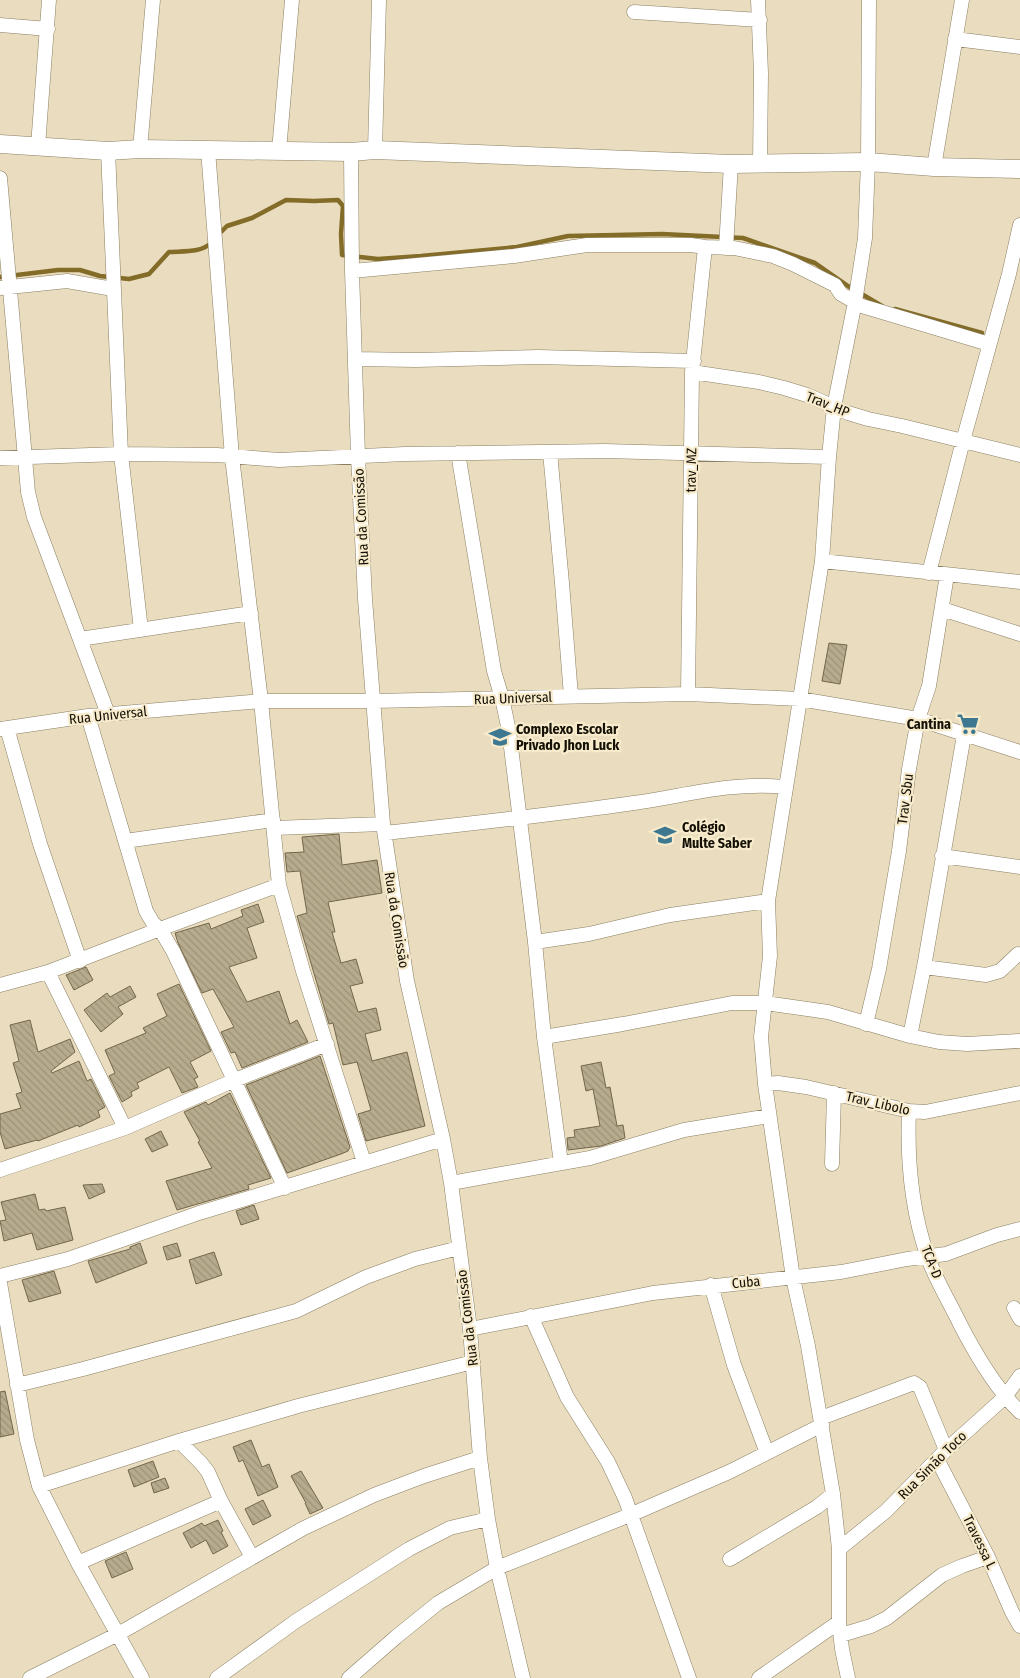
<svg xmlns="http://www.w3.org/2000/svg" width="1020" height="1678" viewBox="0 0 1020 1678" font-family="'Fira Sans Condensed',sans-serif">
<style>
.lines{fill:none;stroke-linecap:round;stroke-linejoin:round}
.stream{stroke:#836b28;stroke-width:4.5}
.building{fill:url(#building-back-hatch);stroke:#72674c}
.minor-casing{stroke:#8b7f63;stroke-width:15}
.tertiary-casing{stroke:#8b7f63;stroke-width:19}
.minor{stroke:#fff;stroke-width:14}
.tertiary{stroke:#fff;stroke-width:18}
.labels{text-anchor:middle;stroke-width:4.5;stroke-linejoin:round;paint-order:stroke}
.street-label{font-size:14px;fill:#151106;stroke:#f7ebcc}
.poi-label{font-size:14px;font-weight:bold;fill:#151106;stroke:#f7ebcc;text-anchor:start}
</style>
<defs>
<pattern id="building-back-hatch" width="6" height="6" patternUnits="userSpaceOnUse" patternTransform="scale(1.25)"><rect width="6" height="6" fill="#b7ab8d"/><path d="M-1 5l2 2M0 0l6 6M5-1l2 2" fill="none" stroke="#9c9278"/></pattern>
</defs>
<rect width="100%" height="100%" fill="#eaddbf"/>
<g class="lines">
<path class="stream" d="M217,236L227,226L252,218L286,200L314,201L338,200L343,206L341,234L342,255L378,259L421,256L517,247L568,236L662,234L743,238L815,263L848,286L882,306
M0,277L58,270H80L100,276L129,279L149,274L169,252C184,251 202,253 212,242
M895,309L982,333"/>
</g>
<path class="building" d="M829,643L847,645L840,684L822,681Z
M339,834L342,865L377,860L382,893L328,902L335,932H332L341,963L356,959L363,983L350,986L358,1012L376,1008L381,1030L365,1034L372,1061L407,1052L425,1126L366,1141L358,1114L371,1110L357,1062L343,1065L333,1023L329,1024L297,916L307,913L300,871L287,872L285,853L304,852L302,837Z
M258,904L264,922L247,928L257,958L229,967L247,1002L279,991L290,1024L297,1020L308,1042L242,1068L235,1052L231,1053L221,1032L234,1027L213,989L202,993L178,943L175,933L209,923L211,929L243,916L241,910Z
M86,967L93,980L74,990L66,975Z
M179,984L211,1051L190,1062L198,1077L194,1079L198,1087L182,1093L169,1067L137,1083L139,1088L131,1092L132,1096L122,1102L109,1076L115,1073L105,1050L146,1033L143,1028L167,1016L157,994Z
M130,986L136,997L118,1007L123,1014L101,1032L84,1010L107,993L110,997Z
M30,1020L38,1052L70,1039L75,1052L51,1071L52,1073L79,1061L87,1081L91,1079L105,1107L98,1111L100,1117L79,1127L78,1125L38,1141L37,1140L5,1149L0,1132V1114L21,1108L16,1094L22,1092L13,1063L19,1061L10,1025Z
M320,1056L350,1147L348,1151L341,1154L287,1173L246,1085Z
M601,1062L606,1088L610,1087L617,1126L623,1125L625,1138L601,1146L568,1150L567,1138L575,1137L574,1130L600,1126L593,1089L586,1091L581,1066Z
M230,1093L271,1178L248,1185L249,1189L177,1210L166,1181L212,1168L198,1142L200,1141L184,1112L206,1102L208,1105Z
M161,1131L168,1145L152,1152L145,1139Z
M102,1184L105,1192L89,1199L83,1185Z
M35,1194L39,1210L45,1209L46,1211L65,1207L73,1240L37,1250L32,1233L4,1241L0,1221L6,1220L1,1202Z
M254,1205L259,1219L241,1225L236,1211Z
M140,1243L147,1263L96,1283L88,1261L130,1249V1247Z
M177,1243L181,1256L167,1260L163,1247Z
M214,1252L222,1275L196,1284L189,1260Z
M54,1271L61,1293L29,1302L22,1280Z
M5,1391L14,1434L0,1437V1392Z
M251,1440L262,1467L269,1464L278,1487L258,1496L243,1460L239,1462L233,1447Z
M153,1461L159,1477L134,1487L128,1470Z
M301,1471L323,1508L310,1514L305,1503H306L291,1476Z
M165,1478L169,1488L154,1493L151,1483Z
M263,1500L271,1516L253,1525L245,1509Z
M218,1520L223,1531L221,1532L228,1546L213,1554L206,1540L191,1548L183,1533L202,1523L204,1526Z
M126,1552L133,1569L112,1578L105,1561Z"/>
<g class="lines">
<g class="minor-casing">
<path id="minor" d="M758,0L761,73L760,164
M634,12L760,20
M0,25L48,29
M955,39L1020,47
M38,146L49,0
M140,149L153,0
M208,150L232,457L261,701L279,885L303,971L364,1162
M375,150L379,0
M108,151L121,454L141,630
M279,151L292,0
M351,152L352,271L358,456L365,599L383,824L407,981L443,1139L451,1183L470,1329L480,1458L488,1519L497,1568L523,1678
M934,167L962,0
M0,178L28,492L34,517L108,714
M726,248L731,164
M352,271L514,256L587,245H691L705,247L734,248L773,256L793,264L835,285L841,294L862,306L989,344
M0,288L67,281L113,289
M355,359L416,360L538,357L694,361
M692,372L759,382L784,388L807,395L848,413L868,419L902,426L1020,455
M550,452L562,583L571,696
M458,453L494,671L502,698L509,731L535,942L544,1037L561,1163
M0,458L121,454L217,455L279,460L405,454L604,451L829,457
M822,561L1020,582
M929,573L963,441L1009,274L1020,225
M942,609L1020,634
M80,639L251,613
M688,694L692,372L705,247
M88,716L146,911L153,923L160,929L173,951L285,1188
M7,728L40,844L80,961
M0,729L88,716L261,701H374L688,694L800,699L918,719L1020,752
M274,828L383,824
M385,833C468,824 551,815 634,803C684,796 734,781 785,787
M125,841L273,820
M942,856L1020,867
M535,942L589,934L670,915L768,901
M924,967L986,975L1000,971L1018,954
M48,972L125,1128
M0,985L48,972L160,929L279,885
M866,1024L879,969L899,851L909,769L918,719L929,686L947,575
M910,1036L924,967L964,735
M544,1037L623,1024L732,1003H765L828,1012L910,1036L939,1042L967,1044L1020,1041
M765,1084L778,1083L806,1087L909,1111L925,1112L1020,1093
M909,1111C907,1160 911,1208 927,1255C934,1277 950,1303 960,1324C976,1355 995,1388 1020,1412
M832,1164L834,1093
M0,1170L125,1128L235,1080L327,1044
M451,1183L590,1158L684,1130L769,1116
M0,1276L68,1259L199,1213L443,1139
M0,1283L27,1440L39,1486L78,1563L142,1678
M711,1285L734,1365L767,1453
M1014,1308L1020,1319
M531,1316L567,1397L608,1462L625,1498L689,1678
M470,1329L653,1293L841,1272L907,1259L946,1254L997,1235L1020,1229
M17,1385L83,1369L296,1311L366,1277L415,1259L459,1248
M821,1418L914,1383L920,1387L946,1450
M179,1441L201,1463L208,1472L221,1501L252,1557
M937,1459L988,1557L1012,1612L1020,1626
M39,1486L179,1441L298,1406L473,1362
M839,1549L886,1511L946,1450L1005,1397L1020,1376
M730,1559L817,1507L833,1494
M78,1563L221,1501
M841,1635L871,1626L887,1618L942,1575L962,1566L988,1557
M30,1678L118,1634L304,1528L374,1495L424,1476L480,1458
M217,1678L296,1621L409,1549L450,1528L488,1519
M349,1678L396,1637L438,1603L497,1568L630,1515L729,1472L822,1425
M759,1678L839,1622
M848,1678L842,1649L839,1622V1549L833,1494L808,1346L793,1278L765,1084L761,1037L770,956L768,901L822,561L829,457L834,407L855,302L865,238L868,162L869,0"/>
</g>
<g class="tertiary-casing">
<path id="tertiary" d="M0,144L108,151L140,149L351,152L375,150L731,164L868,162L934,167L1020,169"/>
</g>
<use href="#minor" class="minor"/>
<use href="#tertiary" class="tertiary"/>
</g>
<defs>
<g id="supermarket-bare" transform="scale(1.725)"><path d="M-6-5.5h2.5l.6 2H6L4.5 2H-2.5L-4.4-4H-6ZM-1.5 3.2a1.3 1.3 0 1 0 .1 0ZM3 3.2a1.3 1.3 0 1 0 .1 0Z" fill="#3d7890" stroke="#f7ebcc" stroke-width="2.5" paint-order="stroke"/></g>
<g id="school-bare" transform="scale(1.725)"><path d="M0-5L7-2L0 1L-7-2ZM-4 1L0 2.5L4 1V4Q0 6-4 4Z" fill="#3d7890" stroke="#f7ebcc" stroke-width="2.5" paint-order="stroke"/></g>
</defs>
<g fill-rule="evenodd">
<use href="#supermarket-bare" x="968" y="724"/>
<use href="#school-bare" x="500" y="737"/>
<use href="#school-bare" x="665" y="835"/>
</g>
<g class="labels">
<g class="street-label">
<text transform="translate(828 404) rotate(22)" y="5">Trav_HP</text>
<text transform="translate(691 470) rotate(-89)" y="5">trav_MZ</text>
<text transform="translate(361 517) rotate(-93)" y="5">Rua da Comissão</text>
<text transform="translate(513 698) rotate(-2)" y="5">Rua Universal</text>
<text transform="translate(108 715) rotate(-6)" y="5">Rua Universal</text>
<text transform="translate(905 799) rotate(-83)" y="5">Trav_Sbu</text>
<text transform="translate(397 920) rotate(81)" y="5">Rua da Comissão</text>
<text transform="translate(878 1103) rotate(13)" y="5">Trav_Libolo</text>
<text transform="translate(932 1262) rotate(68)" y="5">TCA-D</text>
<text transform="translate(746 1282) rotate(-5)" y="5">Cuba</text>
<text transform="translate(467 1318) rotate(-97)" y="5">Rua da Comissão</text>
<text transform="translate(932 1465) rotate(-45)" y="5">Rua Simão Toco</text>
<text transform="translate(980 1542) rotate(64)" y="5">Travessa L</text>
</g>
<g class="poi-label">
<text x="951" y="729" text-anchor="end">Cantina</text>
<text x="516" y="734">Complexo Escolar<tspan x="516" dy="16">Privado Jhon Luck</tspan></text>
<text x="682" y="832">Colégio<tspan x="682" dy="16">Multe Saber</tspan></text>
</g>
</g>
</svg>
